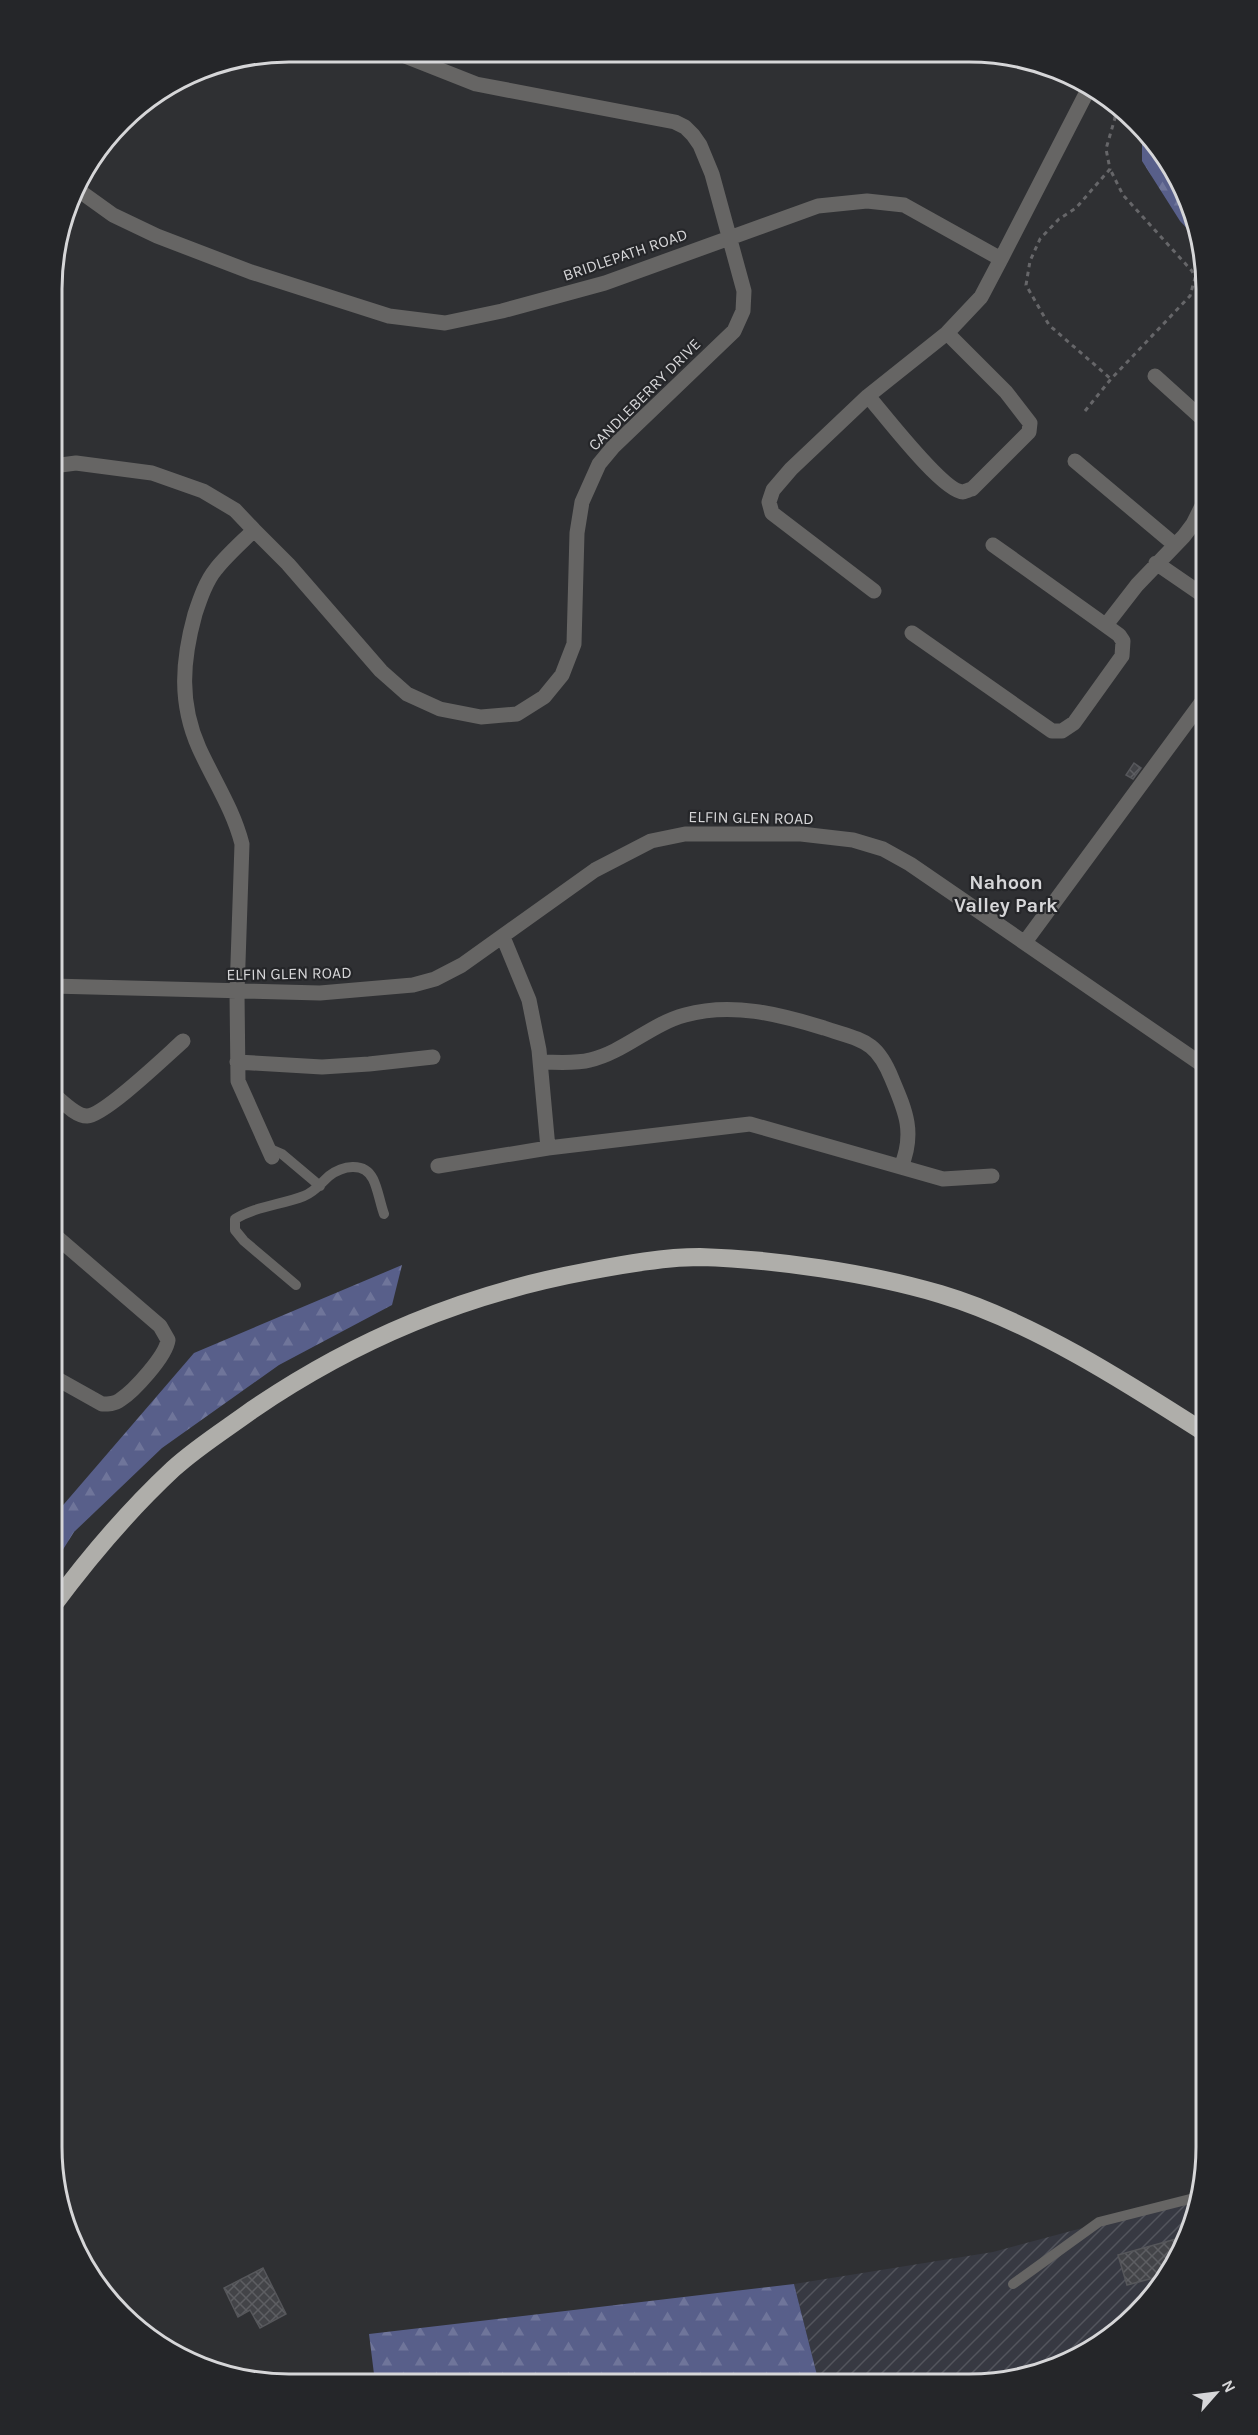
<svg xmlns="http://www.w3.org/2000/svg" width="1258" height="2435" viewBox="0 0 1258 2435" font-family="Karla,sans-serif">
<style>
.industrial{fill:url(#industrial-furrows)}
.forest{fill:url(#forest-firs)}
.building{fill:url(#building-cross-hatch);stroke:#56575b;stroke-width:1.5}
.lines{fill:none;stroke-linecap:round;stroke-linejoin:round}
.path{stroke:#666669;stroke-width:3;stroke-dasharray:4.5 4.5;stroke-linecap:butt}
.lane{stroke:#666564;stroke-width:10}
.street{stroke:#666564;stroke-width:15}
.highway{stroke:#afaeaa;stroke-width:18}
.labels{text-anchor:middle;stroke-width:4.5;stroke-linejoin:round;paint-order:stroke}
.street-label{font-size:16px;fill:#d6d6d8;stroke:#252629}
.quarter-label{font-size:20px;font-weight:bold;fill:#d6d6d8;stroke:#252629}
.rim{fill:none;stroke:#d6d6d8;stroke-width:3}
</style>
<defs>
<pattern id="industrial-furrows" width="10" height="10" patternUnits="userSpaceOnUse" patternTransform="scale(1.5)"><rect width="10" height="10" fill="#373942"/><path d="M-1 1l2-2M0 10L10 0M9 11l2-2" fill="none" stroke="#53555d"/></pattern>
<pattern id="forest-firs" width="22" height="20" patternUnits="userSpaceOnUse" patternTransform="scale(1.5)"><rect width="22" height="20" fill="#585f8a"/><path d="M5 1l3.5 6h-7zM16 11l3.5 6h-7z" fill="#6f759a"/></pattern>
<pattern id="building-cross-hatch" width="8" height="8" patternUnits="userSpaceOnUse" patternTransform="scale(1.5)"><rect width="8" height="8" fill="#434448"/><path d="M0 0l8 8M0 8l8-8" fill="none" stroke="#5d5e62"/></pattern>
</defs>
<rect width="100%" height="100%" fill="#2f3033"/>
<path class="industrial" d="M1198,2197L1189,2237L1158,2291L1102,2344L1046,2372L969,2384H835L818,2379L794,2284L993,2252Z"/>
<path class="forest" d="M1142,128L1167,157L1195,212L1199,241L1180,221L1142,161Z
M402,1265L392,1305L279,1365L162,1448L74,1532L52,1567V1518L194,1353Z
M794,2284L818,2379L835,2384L375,2382L369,2334Z"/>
<path class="building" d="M1134,763L1141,768L1133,779L1126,775Z
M1176,2239L1180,2254L1168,2274L1127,2285L1118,2255Z
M263,2268L286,2314L260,2328L250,2310L238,2317L224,2288Z"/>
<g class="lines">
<path class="path" d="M1110,99L1115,118L1106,149L1110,169L1076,208L1059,219L1040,239L1030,261L1026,285L1049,325L1111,379
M1085,411L1111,379L1190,296L1195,278L1192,271L1123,195L1110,169"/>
<path class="lane" d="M268,1148L282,1154L320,1186
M296,1285L244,1241L235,1230V1219C256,1206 281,1205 304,1196C315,1192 321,1183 329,1176C342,1166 364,1161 373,1179C378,1189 380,1203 384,1214
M1013,2284L1099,2222L1198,2197"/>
<path class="street" d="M74,187L113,215L157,236L251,272L389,316L445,323L502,311L605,283L818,206L867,201L904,205L1001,259L1090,86
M1155,376L1207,423
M868,396C883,413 943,492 963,492C964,492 971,489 972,489L1029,432L1030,423L1006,392L947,333
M1075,461L1175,545
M53,466L76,463L152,473L203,491L235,510L254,530L288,564L381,671L407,694L440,709L481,717L517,714L544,697L562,675L574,644L577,533L582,502L599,464L614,446L734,331L743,311L744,291L712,174L700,145L693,135L685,127L675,122L476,84L395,52
M254,530C242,542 227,555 216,569C206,581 200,599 195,614C182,661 179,703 199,748C214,781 233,809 242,844L237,992L238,1081L272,1157
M1156,563L1207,598
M874,591L772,513L769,502L773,490L791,469L868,396L947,333L981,297L1001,259
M1106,625L1137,585L1184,536L1193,524L1207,496
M912,633L1052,731H1062L1074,723L1122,656L1123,641L1119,635L1094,617L993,545
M503,937L529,1000L539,1050L548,1148
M1025,942L1207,695
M52,986L320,993L413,985L435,979L462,965L595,870L651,841L685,834H801L853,840L883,849L910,864L1207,1068
M237,1062L322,1067L369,1064L433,1057
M540,1062C556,1062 575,1064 590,1060C624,1052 651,1024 685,1015C732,1002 778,1014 824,1028C862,1041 876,1039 892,1079C906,1112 915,1133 901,1167
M52,1093C61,1100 75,1116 87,1116C105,1115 167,1055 183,1041
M438,1166L548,1148L750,1124L943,1179L992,1176
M52,1376L102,1404C108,1404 115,1404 120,1400C134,1391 166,1356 168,1340L160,1326L52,1233"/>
<path class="highway" d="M52,1607C89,1557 128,1511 173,1469C197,1447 226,1429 252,1410C356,1339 465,1294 589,1271C625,1264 664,1257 700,1257C774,1259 869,1273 940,1294C1031,1321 1126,1382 1207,1434"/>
</g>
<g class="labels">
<g class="street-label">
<text transform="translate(625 254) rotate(-19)" y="6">BRIDLEPATH ROAD</text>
<text transform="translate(644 394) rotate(-45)" y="6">CANDLEBERRY DRIVE</text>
<text transform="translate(751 817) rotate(1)" y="6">ELFIN GLEN ROAD</text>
<text transform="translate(289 973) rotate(-1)" y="6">ELFIN GLEN ROAD</text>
</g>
<g class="quarter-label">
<text x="1006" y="889">Nahoon<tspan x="1006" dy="23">Valley Park</tspan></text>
</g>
</g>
<path d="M0 0H1258V2435H0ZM289 62H969A227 227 0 0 1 1196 289V2147A227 227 0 0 1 969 2374H289A227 227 0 0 1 62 2147V289A227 227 0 0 1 289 62Z" fill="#252629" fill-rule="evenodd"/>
<path class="rim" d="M289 62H969A227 227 0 0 1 1196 289V2147A227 227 0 0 1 969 2374H289A227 227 0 0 1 62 2147V289A227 227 0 0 1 289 62Z"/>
<g transform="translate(1216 2393) rotate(62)" stroke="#252629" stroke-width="4.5" paint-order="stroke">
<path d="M0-4.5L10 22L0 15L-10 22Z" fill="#d6d6d8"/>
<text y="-9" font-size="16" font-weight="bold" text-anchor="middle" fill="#d6d6d8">N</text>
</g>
</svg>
